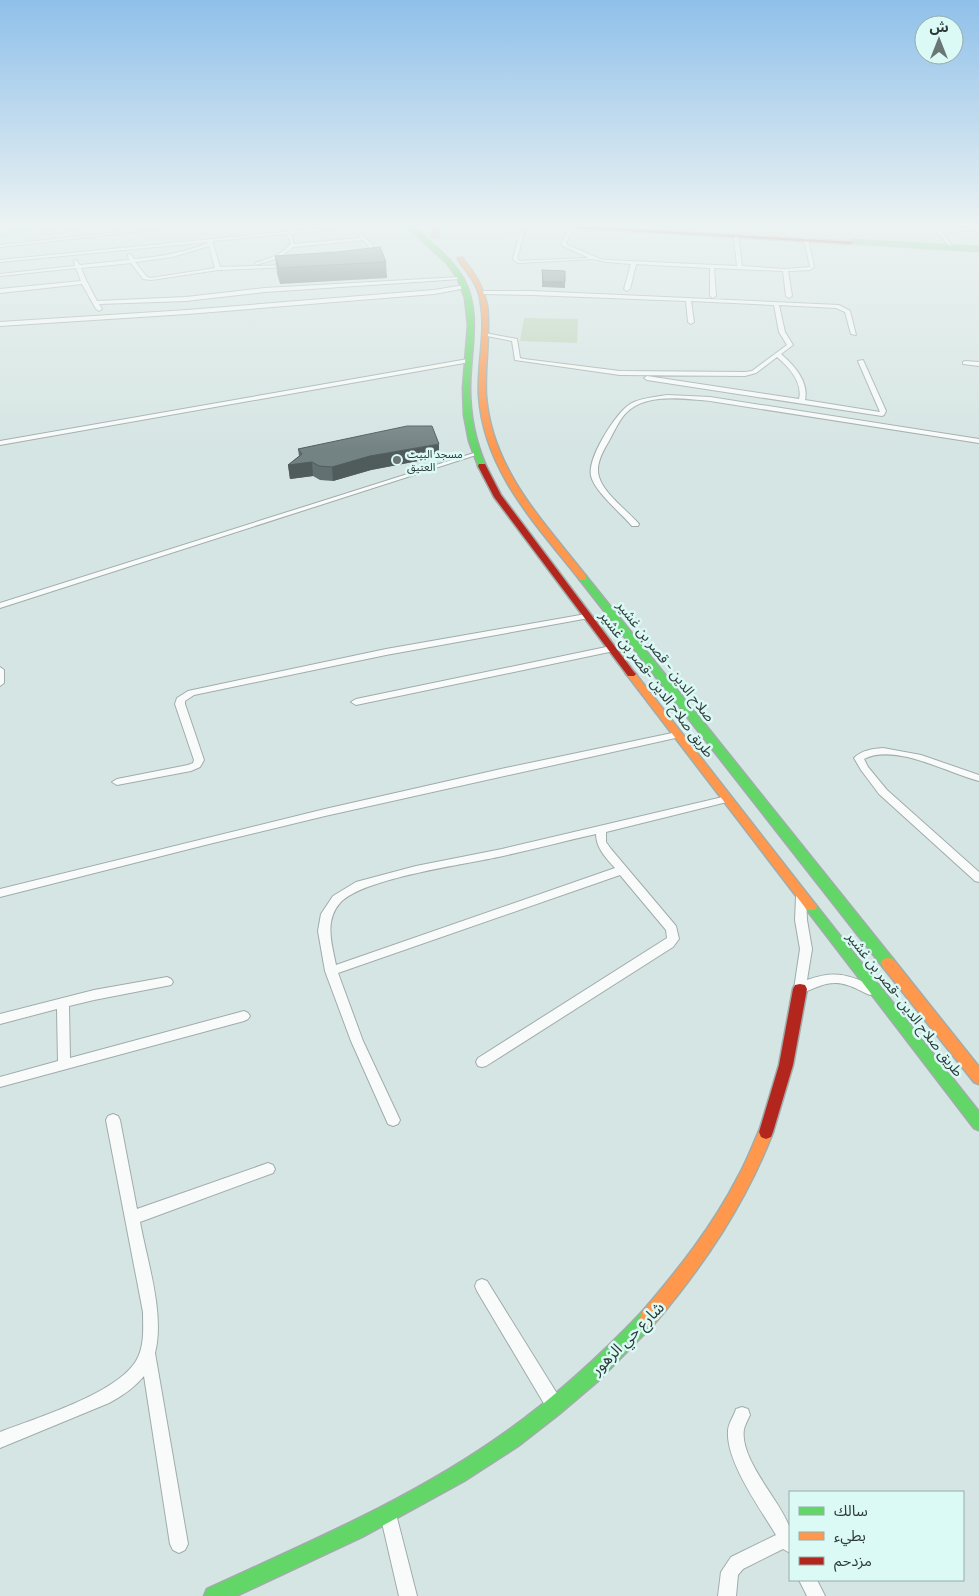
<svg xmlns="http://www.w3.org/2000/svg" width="979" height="1596" viewBox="0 0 979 1596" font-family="'Titillium Web','Noto Sans Arabic',sans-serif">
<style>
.green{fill:#bed3b9}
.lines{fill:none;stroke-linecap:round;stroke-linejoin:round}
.river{fill:#abd1ec;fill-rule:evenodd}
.street-casing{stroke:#a0acaa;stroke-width:2}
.fast-casing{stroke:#a0acaa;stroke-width:3}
.slow-casing{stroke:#a0acaa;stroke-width:3}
.jam-casing{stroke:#a0acaa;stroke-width:3}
.street{fill:#f9fbfb;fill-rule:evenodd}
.fast{fill:#63d668;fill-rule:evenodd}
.slow{fill:#ff974d;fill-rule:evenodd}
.jam{fill:#b3261e;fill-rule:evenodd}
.wall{fill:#637071}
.shaded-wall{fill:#505b5c}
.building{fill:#738283;stroke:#505b5c}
.poi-dot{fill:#687674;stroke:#dbf9f5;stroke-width:2}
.labels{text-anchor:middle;stroke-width:5;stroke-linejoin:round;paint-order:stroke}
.far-poi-label{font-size:11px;fill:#2e3a39;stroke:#dbf9f5;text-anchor:start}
.street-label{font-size:14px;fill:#2e3a39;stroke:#dbf9f5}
.near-street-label{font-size:16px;fill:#2e3a39;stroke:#dbf9f5}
</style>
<rect width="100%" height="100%" fill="#d5e5e3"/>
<path class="green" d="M524,318L578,319L577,343L520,341Z"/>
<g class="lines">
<path class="river" d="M21,227H35L34,229L0,239V233Z"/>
<g class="street-casing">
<path id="street" d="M0,227H6L0,230Z
M84,227H94L44,234L42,233Z
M164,227H175L0,247V245Z
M334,227H346L291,234L294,244L361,238L351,227H355L372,245L377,259L371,261L373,258L368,245L363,240L293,247L279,258L255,265V263C268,259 283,255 291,243L287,234L212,241L214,243L213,244L220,267L291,265L289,267L218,270L151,280L143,279L131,263L81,268L87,282L97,301L186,297L265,288L460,277L462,278L460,279L265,292L186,301L99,304L102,309L99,311L96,309L82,284L0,293V289L81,281L76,268L0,276V274L75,266L74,261L76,260L80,265L129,260L128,255L130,254L134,259C159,257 184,253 208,243L207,242L0,262V260ZM209,246L215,268L151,278L147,277L135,262L172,257Z
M570,227H574L566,243L567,245L600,259L607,260L737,266L734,236L736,235L738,236L742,266L785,269L810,267L804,239L806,238L808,239L814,267L810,270L788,271L792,296L789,298L786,296L783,271L714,268L716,296L713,298L710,296V268L636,264L630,289L627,291L624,289L631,264L607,262L593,259L518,263L513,259L520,233L522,232L524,233L517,259L519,261L589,258L563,246L562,243Z
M933,227H937L940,230L979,227V229L942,233L954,248L952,249Z
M464,285L466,288L434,294L187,314L0,326V322L187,310L434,290Z
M482,291H532L839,305L850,311L856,335L851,334L845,312L836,308L779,305L785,332L793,345L781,354C794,365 809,382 805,400L880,412L858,361L863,360L886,411L884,415L882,416L647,380L644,378L647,376L799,399C803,383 789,367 777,357L756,373L745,376L620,375L515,360L512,341L482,335L485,333L517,339L520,358L524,359L620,371L745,372L752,371L787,345L779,332L774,305L691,301L694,322L691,324L688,322L686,301L532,295L480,294Z
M468,359L471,361L470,362L0,445V441Z
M965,361L979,362V366L963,364V362Z
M667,395L710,397L979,439V443L710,401C684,399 645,392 625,414C618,422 614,432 609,441C603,451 595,465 599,477C604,494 628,511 639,524L638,526H632C621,513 595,492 591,476C587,458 616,413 630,404C641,398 655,397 667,395Z
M474,453L479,454L0,608V603Z
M586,614H589V618L386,655L194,695L185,701V704L204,760L200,767L191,771L117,785L112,782L117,779L188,765L193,763L194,760L175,704L177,698L188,691L386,649Z
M611,646L615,649L614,651L356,705L351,702L356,699Z
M0,667L4,670V683L0,686Z
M677,732L680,733L682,735L680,737L325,816L209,844L0,897V889L325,809L501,769Z
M883,748L921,755L979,775V781C948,773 895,743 864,759L868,767L887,790L979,872V882L975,881L879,794L861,770L854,758C862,750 872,749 883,748Z
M727,796L731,797L732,799L731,801L606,832V842L611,849L676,926L679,939L673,947L486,1066L482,1067L478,1066L476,1062L478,1058L667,938L666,930L620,875L338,973L363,1041L400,1120L398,1124L393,1126L388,1124L351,1041L325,971L318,931L321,914L333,896L356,882L416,866L502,849ZM596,834C596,848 606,858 615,868L336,965C332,944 324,921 340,903C362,878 468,864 503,856C534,849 565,841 596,834Z
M801,893L805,894L806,897L807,920L812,949L807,980C834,970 849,974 874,987L876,990L874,993L870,995C862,992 855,987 847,985C829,979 816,988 800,994L796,992L794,989L800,949L795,920L796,897L797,894Z
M167,977L171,979L173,982L171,985L94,1000L69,1006L70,1058L244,1011L248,1013L250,1016L248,1019L244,1021L0,1087V1077L58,1061L57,1009L0,1024V1014L94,990Z
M113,1114L118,1116L120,1120L137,1209L268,1163L273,1165L275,1169L273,1173L140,1222C147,1261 165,1314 155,1353L188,1544L185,1550L179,1553L173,1550L170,1544L144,1376C134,1388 122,1396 109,1403L0,1448V1432C36,1418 116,1394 136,1361C145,1346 143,1328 143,1312L106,1120L108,1116Z
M482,1279L487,1281L561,1400L563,1406L561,1412L555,1414L549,1412L477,1291L475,1286L477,1281Z
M742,1407L748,1409L750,1415C748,1419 745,1425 744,1429C739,1459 779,1499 789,1526C792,1533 790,1545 790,1553L783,1549L743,1569L738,1575L736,1596H718L721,1572L731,1557L776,1535C760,1508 726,1462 728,1431C728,1424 734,1416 736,1409Z
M388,1506L394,1508L396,1514L417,1596H399L380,1514L382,1508Z
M799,1580H817L825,1596H807Z"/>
</g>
<g class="fast-casing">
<path id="fast" d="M407,227H412C431,242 450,257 463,278C482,312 470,351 470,388C470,415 475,441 486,466L485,468H479L469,441L464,415L463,388L468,325L465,298L458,279L447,263Z
M851,240L979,247V251L849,243Z
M583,575L586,576L893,959L895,963L893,967L888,968L883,967L580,580L579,578Z
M811,902L815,904L979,1112V1130L974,1128L807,910L805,907L807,904Z
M648,1310L654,1312L656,1318L654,1324L599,1380L559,1414L518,1446L464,1481L362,1537L236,1596H204L207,1589C309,1542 414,1498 506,1432C555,1397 600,1356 642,1312Z"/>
</g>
<g class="slow-casing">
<path id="slow" d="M433,227H439L438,238L433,237Z
M458,258H462C474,272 483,286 487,305C491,335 484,366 486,396C492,470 543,521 586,576V580H580C536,524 484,471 479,396C477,366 486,334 481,304C480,293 475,282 468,273C465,268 459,263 458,258Z
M631,671L634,672L815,904L817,907L815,910H807L628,676L626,674L628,672Z
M888,958L893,959L979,1067V1084L974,1082L883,967L881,963L883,959Z
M766,1125L771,1127L773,1132C745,1204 704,1265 654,1324L648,1326L642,1324L640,1318L642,1312C678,1270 713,1226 738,1177C747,1161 753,1144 761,1127Z"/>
</g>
<g class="jam-casing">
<path id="jam" d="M563,227H588L854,242L851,244Z
M479,464H485L501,495L634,672L636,674L634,676H628L494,497L478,466Z
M800,984L805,985L807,989L793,1065L773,1132L771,1137L766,1139L761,1137L759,1132L779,1065L793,989L795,985Z"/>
</g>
<use href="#street" class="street"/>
<use href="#fast" class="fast"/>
<use href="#slow" class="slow"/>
<use href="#jam" class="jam"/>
</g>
<path class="wall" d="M275,256L386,262L387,278L280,284L277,273Z
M542,270L565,271V288L542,287Z
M298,449L439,457L371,470L333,481L320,480L313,476L290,479L288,465L299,456Z"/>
<path class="shaded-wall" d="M439,444V457L371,470L333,481L332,467L370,456Z
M312,462L313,476L290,479L288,465Z"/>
<path class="building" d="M380,247L386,262L279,268L275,256L337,252Z
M542,270L565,271V282H543Z
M407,426H432L439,444L370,456L332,467L319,466L312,462L288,465L302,454L298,449Z"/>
<linearGradient id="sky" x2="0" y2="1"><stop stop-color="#8fc0ea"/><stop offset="0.5" stop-color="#ecf3f2"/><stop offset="1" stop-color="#ecf3f2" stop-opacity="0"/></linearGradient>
<rect width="979" height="450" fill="url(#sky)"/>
<circle class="poi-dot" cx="397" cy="460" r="5"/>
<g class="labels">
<g class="far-poi-label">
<text x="407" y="458">مسجد البيت<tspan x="407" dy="13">العتيق</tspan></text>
</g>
<g class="street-label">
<text transform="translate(666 661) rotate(52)" y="5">صلاح الدين - قصر بن غشير</text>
<text transform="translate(657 684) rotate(53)" y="5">طريق صلاح الدين -قصر بن غشير</text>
<text transform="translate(905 1004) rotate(52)" y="5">طريق صلاح الدين -قصر بن غشير</text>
</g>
<g class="near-street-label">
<text transform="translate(627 1338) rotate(-45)" y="6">شارع حي الزهور</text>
</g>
</g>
<rect x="789" y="1491" width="175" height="90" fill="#dbf9f5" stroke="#96adaa"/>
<rect x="799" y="1507" width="25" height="8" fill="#63d668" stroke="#96adaa"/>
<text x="834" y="1516" font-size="15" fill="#2e3a39">سالك</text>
<rect x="799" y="1532" width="25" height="8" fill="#ff974d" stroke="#96adaa"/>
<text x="834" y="1541" font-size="15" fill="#2e3a39">بطيء</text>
<rect x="799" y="1557" width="25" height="8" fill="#b3261e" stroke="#96adaa"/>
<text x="834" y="1566" font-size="15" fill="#2e3a39">مزدحم</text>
<g transform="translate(939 40)"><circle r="24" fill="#dbf9f5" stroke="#96adaa"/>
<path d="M0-4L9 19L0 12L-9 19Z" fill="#687674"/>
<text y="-8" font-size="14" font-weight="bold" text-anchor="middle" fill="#2e3a39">ش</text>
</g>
</svg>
